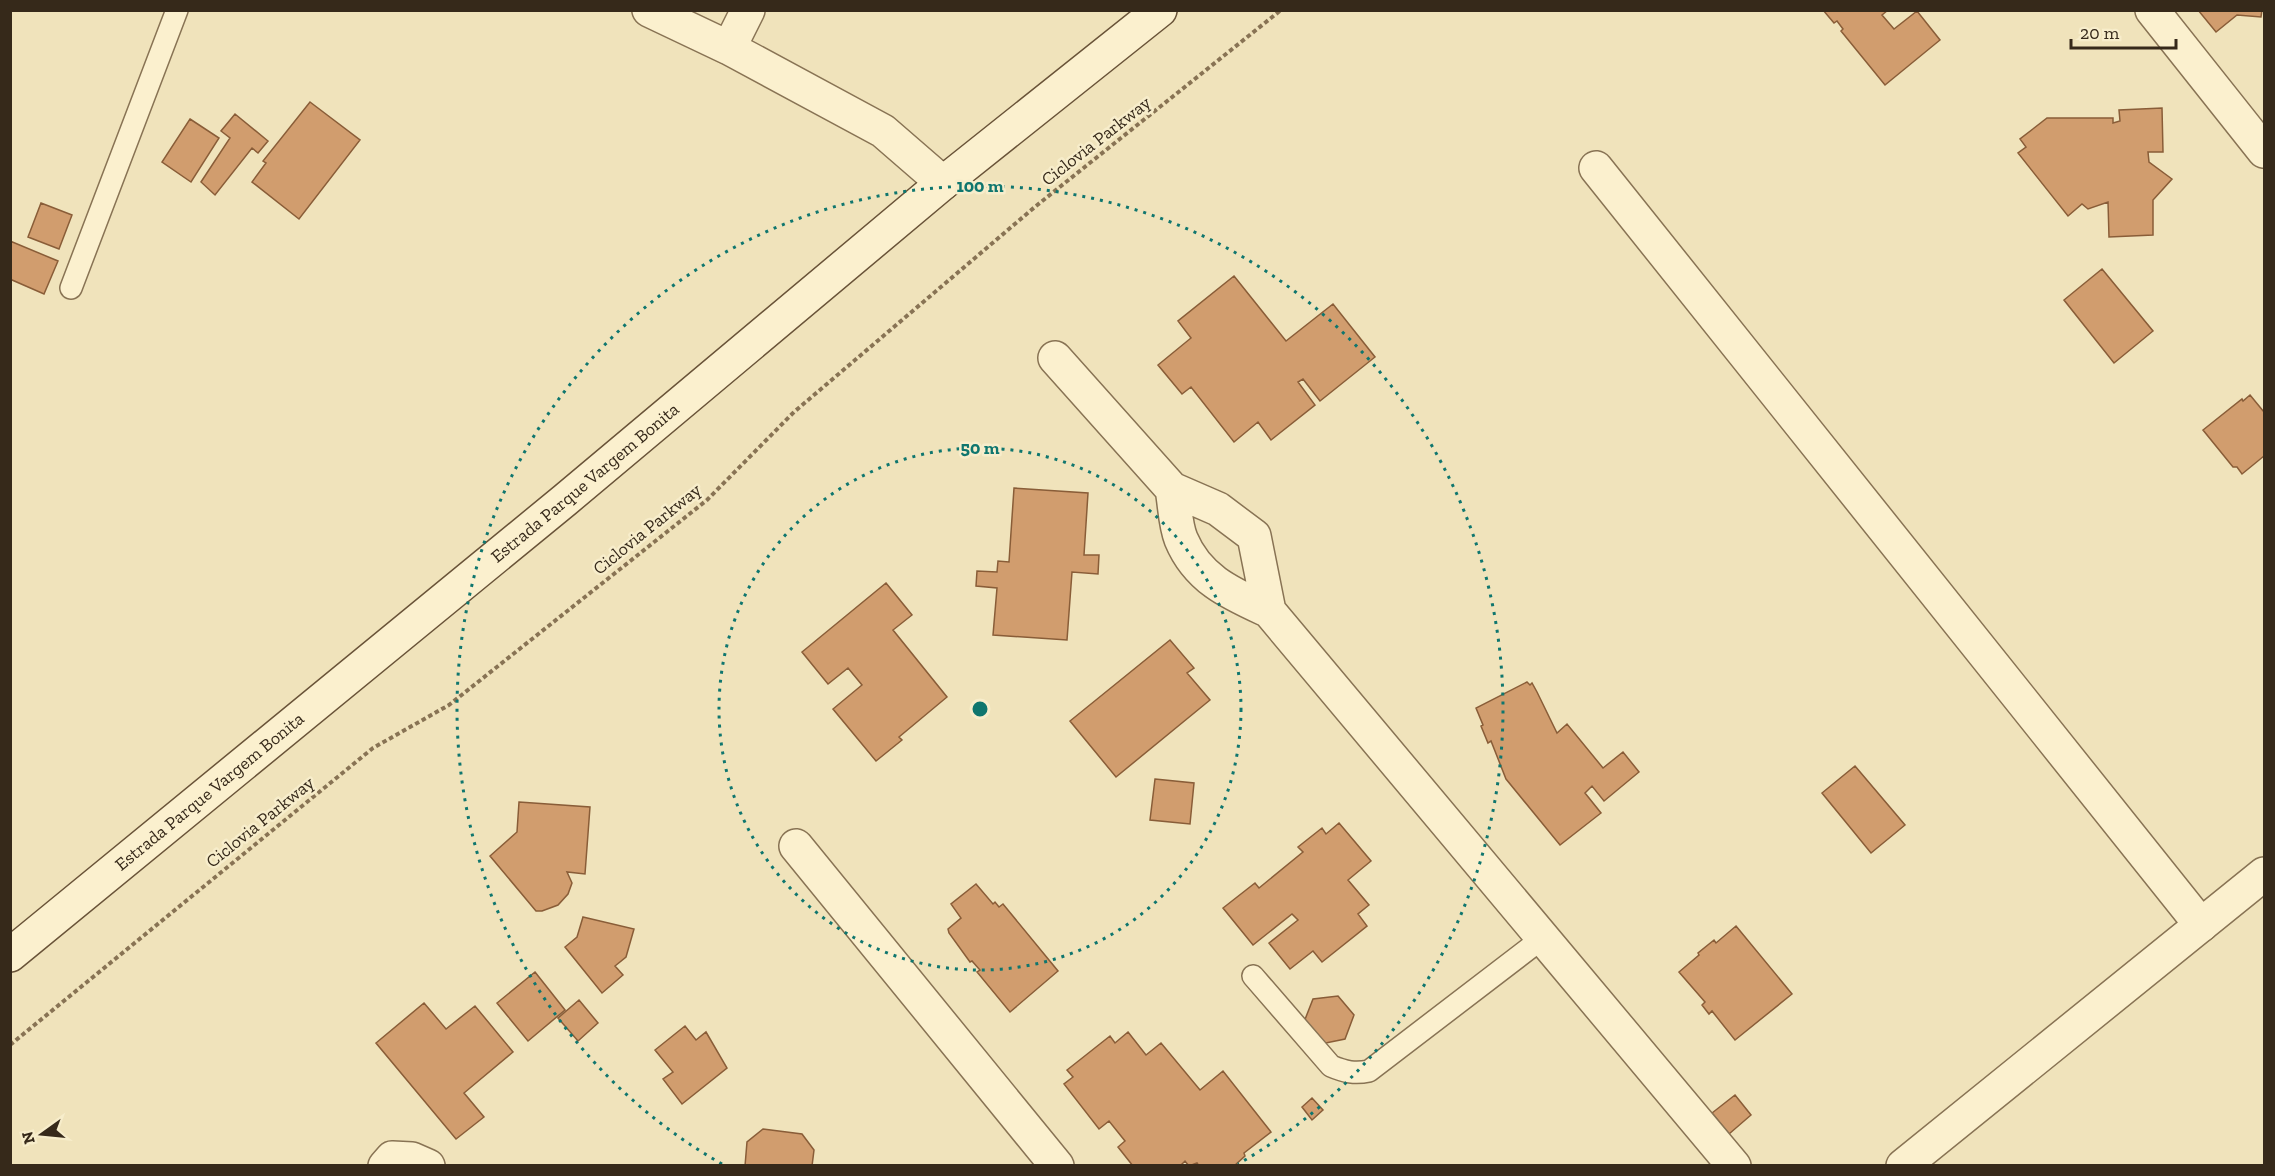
<svg xmlns="http://www.w3.org/2000/svg" width="2275" height="1176" viewBox="0 0 2275 1176" font-family="'Zilla Slab',serif">
<style>
.building{fill:#d19d6e;stroke:#895d38;stroke-width:1.5}
.lines{fill:none;stroke-linecap:round;stroke-linejoin:round}
.service-casing{stroke:#887354;stroke-width:24}
.minor-casing{stroke:#887354;stroke-width:36}
.tertiary-casing{stroke:#887354;stroke-width:36}
.secondary-casing{stroke:#695338;stroke-width:36}
.path{stroke:#887354;stroke-width:4;stroke-dasharray:4.5 3;stroke-linecap:butt}
.service{stroke:#fbf0ce;stroke-width:21}
.minor{stroke:#fbf0ce;stroke-width:33}
.tertiary{stroke:#fbf0ce;stroke-width:33}
.secondary{stroke:#fbf0ce;stroke-width:33}
.ring{fill:none;stroke:#0f766e;stroke-width:3;stroke-dasharray:3 6}
.labels{text-anchor:middle;stroke-width:5;stroke-linejoin:round;paint-order:stroke}
.street-label{font-size:18px;fill:#36291a;stroke:#f7edcb}
.centre{fill:#0f766e;stroke:#f7edcb;stroke-width:3}
.ring-label{font-size:18px;text-anchor:middle;font-weight:bold;fill:#0f766e;stroke:#f7edcb;stroke-width:5;stroke-linejoin:round;paint-order:stroke}
</style>
<rect width="100%" height="100%" fill="#f0e3bb"/>
<path class="building" d="M1823,10H1888L1882,15L1894,29L1917,11L1940,40L1885,85L1841,31L1843,29L1837,21L1834,23Z
M2198,10H2262L2261,17L2237,15L2216,32Z
M310,102L360,140L299,219L252,182L266,163L263,161Z
M2162,108L2163,152H2148L2149,162L2172,179L2153,200V235L2109,237L2108,202L2088,209L2082,204L2068,216L2018,153L2026,147L2020,139L2047,118H2113V123L2120,121L2119,110Z
M235,114L268,141L258,153L252,148L215,195L201,182L230,138L221,131Z
M190,119L219,138L191,182L162,162Z
M41,203L72,215L59,249L28,237Z
M10,241L58,261L44,294L12,280L10,282Z
M2102,269L2153,331L2114,363L2064,300Z
M1234,276L1286,341L1333,304L1375,357L1320,401L1303,379L1298,382L1315,405L1271,440L1258,422L1234,442L1191,387L1182,394L1158,365L1191,338L1178,321Z
M2250,395L2264,412V456L2242,474L2237,467H2233L2203,430L2242,399L2243,401Z
M1014,488L1088,493L1084,555H1099L1098,574L1072,572L1067,640L993,635L997,588L976,586L977,571L997,572L998,561L1009,562Z
M886,583L912,615L893,630L947,697L899,737L902,740L876,761L833,709L862,685L848,668L828,684L802,652Z
M1170,640L1194,668L1187,673L1210,700L1116,777L1070,721Z
M1527,682L1530,685L1532,683L1537,692L1557,733L1567,724L1603,768L1623,752L1639,772L1604,801L1592,786L1585,793L1601,813L1560,845L1506,779L1491,741L1488,743L1481,726L1483,725L1476,708Z
M1855,766L1905,825L1871,853L1822,793Z
M1155,779L1194,783L1190,824L1150,820Z
M519,802L590,807L585,874L567,872L572,883L568,894L558,905L542,911H536L490,856L517,832Z
M1339,823L1371,861L1348,880L1369,905L1358,914L1367,926L1322,962L1313,951L1290,969L1269,943L1298,920L1292,914L1253,945L1223,908L1255,883L1259,888L1303,852L1298,847L1322,828L1326,834Z
M976,884L993,904L995,902L999,907L1003,904L1058,971L1010,1012L977,972L980,970L972,961L970,962L949,933L948,929L961,918L951,904Z
M583,917L634,929L626,957L615,966L623,975L602,993L565,947L577,937Z
M1736,926L1792,994L1735,1040L1712,1011L1709,1014L1702,1005L1705,1002L1679,972L1699,955L1698,953L1714,940L1716,943Z
M535,972L565,1010L528,1041L497,1003Z
M1338,996L1354,1015L1345,1039L1321,1044L1304,1022L1313,999Z
M579,1000L598,1023L578,1041L558,1018Z
M424,1003L446,1029L475,1006L513,1052L464,1093L484,1117L456,1139L376,1043Z
M685,1026L696,1040L706,1032L727,1068L682,1104L663,1079L673,1072L655,1050Z
M1128,1032L1146,1055L1161,1043L1200,1090L1223,1071L1271,1132L1244,1153L1245,1156L1234,1166H1199L1197,1163L1189,1166L1185,1161L1180,1166H1133L1118,1147L1125,1141L1109,1121L1099,1129L1064,1084L1073,1077L1067,1070L1110,1036L1115,1043Z
M1735,1095L1751,1115L1729,1134L1712,1113Z
M1312,1098L1323,1110L1312,1120L1302,1107Z
M763,1129L802,1134L814,1150L812,1166H745L747,1142Z"/>
<g class="lines">
<g class="service-casing">
<path id="service" d="M71,288L177,10
M1253,976L1331,1066C1345,1072 1355,1074 1369,1071L1544,937"/>
</g>
<g class="minor-casing">
<path id="minor" d="M649,10L729,48L883,131L943,183
M2152,10L2264,151
M729,48L748,10
M1596,168L2201,925
M1055,358L1172,489L1218,509L1254,536L1269,611L1734,1166
M1172,489C1175,505 1175,524 1181,539C1198,580 1232,594 1269,611
M796,846L1057,1166
M385,1166L392,1158L412,1159L428,1166"/>
</g>
<g class="tertiary-casing">
<path id="tertiary" d="M1903,1166L2264,874"/>
</g>
<g class="secondary-casing">
<g id="secondary">
<path id="s1" d="M10,955L565,500L943,183L1160,10"/>
</g>
</g>
<path class="path" d="M10,1045L373,748L449,705L707,500L794,412L1036,206L1281,10"/>
<use href="#service" class="service"/>
<use href="#minor" class="minor"/>
<use href="#tertiary" class="tertiary"/>
<use href="#secondary" class="secondary"/>
</g>
<g class="ring">
<circle cx="980" cy="709" r="261"/>
<path d="M722 1164A523 523 0 1 1 1238 1164"/>
</g>
<g class="labels">
<g class="street-label">
<text transform="translate(1096 141) rotate(-38)" y="6">Ciclovia Parkway</text>
<text dy="6" stroke="none"><textPath href="#s1" startOffset="744">Estrada Parque Vargem Bonita</textPath></text>
<text transform="translate(647 529) rotate(-39)" y="6">Ciclovia Parkway</text>
<text dy="6" stroke="none"><textPath href="#s1" startOffset="258">Estrada Parque Vargem Bonita</textPath></text>
<text transform="translate(260 822) rotate(-39)" y="6">Ciclovia Parkway</text>
</g>
</g>
<circle cx="980" cy="709" r="9" class="centre"/>
<g class="ring-label">
<text x="980" y="192">100 m</text>
<text x="980" y="454">50 m</text>
</g>
<rect width="2275" height="1176" fill="none" stroke="#36291a" stroke-width="24"/>
<g transform="translate(42 1134) rotate(255)" stroke="#f7edcb" stroke-width="4.5" paint-order="stroke">
<path d="M0-4.5L10 22L0 15L-10 22Z" fill="#36291a"/>
<text y="-9" font-size="16" font-weight="bold" text-anchor="middle" fill="#36291a">N</text>
</g>
<path d="M2071 39v9h105v-9" fill="none" stroke="#36291a" stroke-width="3"/>
<text x="2080" y="39" font-size="18" fill="#36291a" stroke="#f7edcb" stroke-width="4.5" paint-order="stroke">20 m</text>
</svg>
